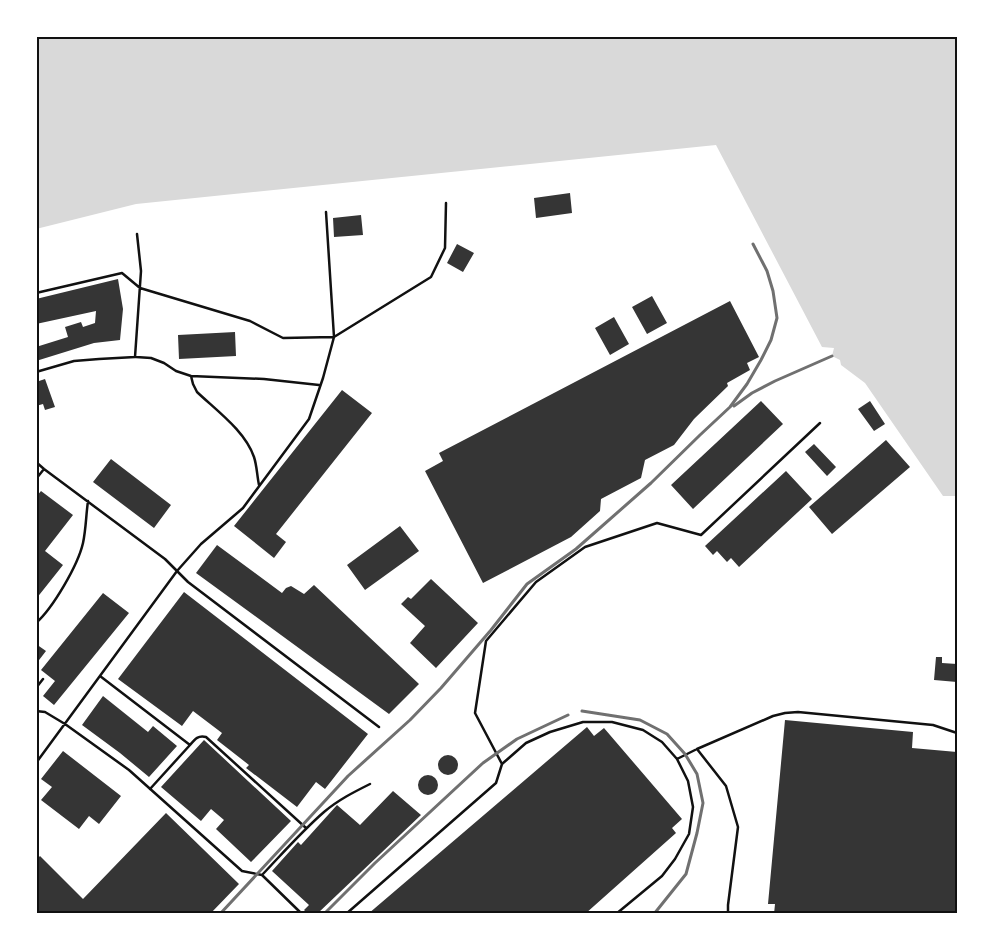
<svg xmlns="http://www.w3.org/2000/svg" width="993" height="950" viewBox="0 0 993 950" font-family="'PT Sans',sans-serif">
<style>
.water{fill:#d9d9d9}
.building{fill:#353535}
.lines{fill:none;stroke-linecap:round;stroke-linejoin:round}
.service{stroke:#111;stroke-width:2.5}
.rail{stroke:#707070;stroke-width:3}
.neatline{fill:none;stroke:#111;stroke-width:2}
</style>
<rect width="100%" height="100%" fill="#fff"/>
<path class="water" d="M36,36H957V496H943L865,383L841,365L840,360L832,356L834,348L822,347L716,145L136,204L36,229Z"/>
<path class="building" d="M570,193L572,213L536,218L534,198Z
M361,215L363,235L334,237L333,218Z
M457,244L474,253L463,272L447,263Z
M118,279L123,309L120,340L94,343L36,361V347L68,337L65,327L81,322L83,327L95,323L96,311L36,324V299Z
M652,296L667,323L647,334L632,307Z
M730,301L759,357L747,363L750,370L727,383L728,386L694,419L674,445L645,460L641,478L601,499L600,511L571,537L483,583L425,471L443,461L439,453Z
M614,317L629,344L610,355L595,328Z
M235,332L236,356L179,359L178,335Z
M45,379L55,407L45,410L43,404L36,406V382Z
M342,390L372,413L276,534L286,542L274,558L234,526Z
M761,401L783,424L693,509L671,485Z
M870,401L885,424L874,431L858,409Z
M886,440L910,467L832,534L809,507Z
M814,444L836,467L827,476L805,452Z
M111,459L171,505L154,528L93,482Z
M786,471L812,499L739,567L731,558L727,562L717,551L713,555L705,546Z
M41,491L73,515L45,551L63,565L36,599V497Z
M400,526L419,551L365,590L347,565Z
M217,545L282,593L286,588L291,586L304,594L314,585L419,684L389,714L196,573Z
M431,579L478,623L436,668L410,643L425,626L401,604L408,597L411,599Z
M184,592L368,734L325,789L316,782L297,807L246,768L249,765L217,740L222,733L193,711L182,726L118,679Z
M103,593L129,613L54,705L43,696L55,681L41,670Z
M36,644L46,651L36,664Z
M936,657H942V663L957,664V682L934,680Z
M103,696L148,732L153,726L177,746L149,777L120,753L82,725Z
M785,720L913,732L912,748L957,752V914H774L775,904H768Z
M587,727L594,736L604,728L682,819L672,828L676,833L585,914H368Z
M204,740L291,821L251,862L216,829L224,820L211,809L201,821L161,787Z
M63,751L121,796L99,824L89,816L79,829L41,800L52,787L41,779Z
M438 765a10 10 0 1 1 20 0a10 10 0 1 1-20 0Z
M418 785a10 10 0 1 1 20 0a10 10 0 1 1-20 0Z
M393,791L421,815L317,914H308L304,910L309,905L272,871L298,842L301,845L337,805L360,825Z
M166,813L239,884L210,914H36V860L40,856L83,899Z"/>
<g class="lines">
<path class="service" d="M36,293L122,273L140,288L250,321L283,338L334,337L431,277L445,248L446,203
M136,357L151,358L164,363L176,371L191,376L264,379L319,385
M36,372L74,361L99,359L135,357L141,271L137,234
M191,376L193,384L197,392C217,411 245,431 254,457C257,466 257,476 259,485
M36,462L44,469L165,559L188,582L379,727
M36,479L44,469
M36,623C53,608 78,565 83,543C86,529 86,515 88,501
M100,676L190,745L150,789
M36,688L43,679
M36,711L45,712L65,724L129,770L242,871L262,875L302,914
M190,745C195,739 198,735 206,737L306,828
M697,749L773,716L785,713L798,712L933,725L957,733
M677,759L697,749L726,786L738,827L728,905V914
M36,763L177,571L201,544L243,508L309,419L323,378L334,337L326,212
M502,764L475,713L486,641L536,582L585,547L657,523L701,535L820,423
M262,875C282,854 302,831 324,812C338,800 354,792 370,784
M346,914L496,783L502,764L526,743L550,732L583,722H612L643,730L662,742L677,759L688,781L693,807L689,834L675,859L662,876L616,914"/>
<path class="rail" d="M734,406L752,393L775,381L832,356
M582,711L640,720L667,734L685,754L697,774L703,803L697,833L686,874L654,914
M220,914L348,776L410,720L441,688L491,630L527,584L576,549L651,483L700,435L730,407L747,384L761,360L771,340L777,318L773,291L767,271L753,244
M324,914L375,863L483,763L517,739L568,715"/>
</g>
<rect width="993" height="950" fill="none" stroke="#ffffff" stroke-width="75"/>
<rect x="38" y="38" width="918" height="874" class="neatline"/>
</svg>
